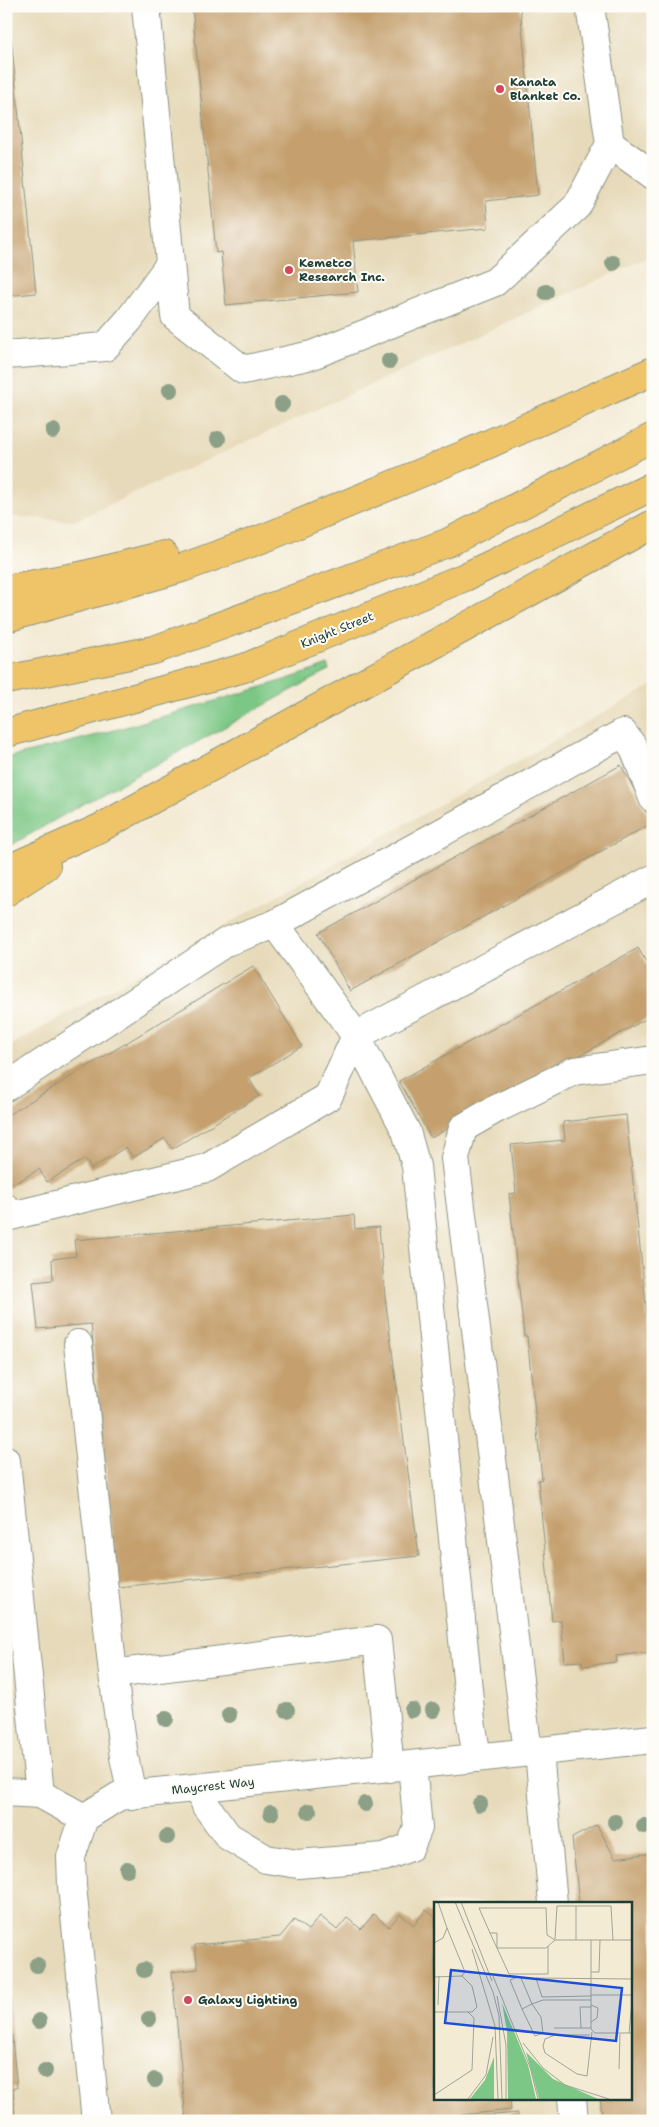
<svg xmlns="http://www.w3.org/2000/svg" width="659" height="2127" viewBox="0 0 659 2127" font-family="'Shantell Sans',sans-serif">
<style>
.built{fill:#e7daba;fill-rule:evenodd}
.green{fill:#7cc785;stroke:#4e825c}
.building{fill:#c5a06e}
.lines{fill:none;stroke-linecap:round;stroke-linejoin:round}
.minor-casing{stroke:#8a9484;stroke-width:30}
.highway-casing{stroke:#8a9484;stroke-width:30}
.minor{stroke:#fff;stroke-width:28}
.highway{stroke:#efc469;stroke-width:28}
.tree{fill:#8c9f87}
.poi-dot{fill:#d1495b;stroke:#fdfcf7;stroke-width:2}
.labels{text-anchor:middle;stroke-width:4;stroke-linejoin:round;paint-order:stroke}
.poi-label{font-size:12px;font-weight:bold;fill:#1f3d34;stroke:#fdfcf7;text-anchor:start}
.street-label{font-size:12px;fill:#1f3d34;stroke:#fdfcf7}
.inset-road{fill:none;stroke:#9fa595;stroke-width:1}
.view{fill:#1d4ed8;fill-opacity:0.15;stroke:#1d4ed8;stroke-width:2.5}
.inset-edge{fill:none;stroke:#1f3d34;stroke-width:2.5}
</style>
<rect width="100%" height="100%" fill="#fdfcf7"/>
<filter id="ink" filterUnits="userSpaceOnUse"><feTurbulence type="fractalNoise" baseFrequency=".02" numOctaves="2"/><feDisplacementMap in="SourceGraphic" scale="10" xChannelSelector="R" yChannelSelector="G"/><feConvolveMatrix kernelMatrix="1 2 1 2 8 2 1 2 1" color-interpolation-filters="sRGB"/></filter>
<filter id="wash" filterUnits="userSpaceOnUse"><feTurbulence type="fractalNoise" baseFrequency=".0096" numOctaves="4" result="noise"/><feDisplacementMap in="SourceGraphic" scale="20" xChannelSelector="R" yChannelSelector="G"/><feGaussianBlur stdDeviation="1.12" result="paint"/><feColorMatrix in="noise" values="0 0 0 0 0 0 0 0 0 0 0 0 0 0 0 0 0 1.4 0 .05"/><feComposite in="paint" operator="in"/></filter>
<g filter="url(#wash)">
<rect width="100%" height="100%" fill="#f4ebd5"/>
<path class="built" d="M6,6H653V255L74,521L6,516Z
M653,685V2121H6V1048ZM435,1903H630V2098H435Z"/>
<path class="green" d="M328,665L329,670L76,808L6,848V758C74,742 141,723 208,703C248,691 288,680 328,665Z"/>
<g id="blocks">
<path class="building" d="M6,6H8L36,293L6,296Z
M192,6H520L538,195L486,201L488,228L353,241L358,292L226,305L221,252L216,253Z
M621,765L652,823L350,991L318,933Z
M638,948L653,974V1015L431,1138L399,1081Z
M253,966L302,1046L249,1078L259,1096L172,1149L165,1138L133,1158L126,1147L91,1169L85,1159L47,1182L39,1169L6,1189V1116Z
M626,1115L653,1371V1659L651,1660L650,1652L616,1656L617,1662L583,1666L582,1661L565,1662L561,1620L552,1621L538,1480L542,1479L527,1336H524L509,1194L516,1193L511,1145L565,1140L563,1122Z
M354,1215L355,1229L379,1227L385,1297L419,1556L118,1587L91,1324L38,1329L33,1282L53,1280L52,1259L76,1256L74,1240Z
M597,1825L615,1858L653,1853V2121H603L600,2098H630V1903H579L572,1838Z
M426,1910L435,1917V2098H510L511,2110L402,2121H186L172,1972L198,1969L195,1945L280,1937L294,1920L308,1930L320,1916L337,1930L347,1918L361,1929L374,1914L389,1927L400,1914L414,1925Z
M6,1980L17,2088H13L15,2118L6,2119Z
M518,2113V2121H450V2119Z"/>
</g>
</g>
<g filter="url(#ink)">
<use href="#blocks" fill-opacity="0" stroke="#8a9484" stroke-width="1"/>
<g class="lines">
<g class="minor-casing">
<path id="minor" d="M146,6L175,316L243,370L312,355L495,282L577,206L610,144
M590,6L610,144L653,175
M6,355L105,347L129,320L170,264
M6,1087L226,942L275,924
M6,1208L11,1216L207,1168L328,1097L356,1036L653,879
M78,1344L113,1674L124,1757L132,1795
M6,1461L40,1794
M113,1674L377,1640L390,1768
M539,1752L553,1903
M528,1753L455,1158L463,1128L494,1110L574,1071L653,1060
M477,1758L471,1720L416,1166L406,1131L356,1036L275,924L623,733L634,748L653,798
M200,1788L206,1806L228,1836L266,1859L298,1864L384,1857L410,1847L418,1828L412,1765
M6,1792L40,1794L84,1818
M572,2098L574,2121
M96,2121L72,1886L71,1857L84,1818L119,1796L653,1739"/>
</g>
<g class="highway-casing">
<path id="highway" d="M6,589L80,576L164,555
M6,618L182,568L267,537L464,455L653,371
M6,680L154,650L447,543L653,437
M6,733L244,668L465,577L653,486
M6,870L100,828L653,524
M6,892L46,866"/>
</g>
<use href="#minor" class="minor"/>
<use href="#highway" class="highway"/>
</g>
<g class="tree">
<circle cx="613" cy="263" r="8"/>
<circle cx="546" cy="292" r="8"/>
<circle cx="389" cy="361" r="8"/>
<circle cx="170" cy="390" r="8"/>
<circle cx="282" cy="404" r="8"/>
<circle cx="53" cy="431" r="8"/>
<circle cx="218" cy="439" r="8"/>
<circle cx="287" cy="1710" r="8"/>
<circle cx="412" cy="1710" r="8"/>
<circle cx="433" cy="1710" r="8"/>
<circle cx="229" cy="1715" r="8"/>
<circle cx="166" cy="1719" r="8"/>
<circle cx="365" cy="1804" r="8"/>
<circle cx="480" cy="1804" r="8"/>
<circle cx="309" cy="1811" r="8"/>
<circle cx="271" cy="1813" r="8"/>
<circle cx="615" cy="1822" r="8"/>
<circle cx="644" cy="1826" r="8"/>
<circle cx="167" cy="1837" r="8"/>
<circle cx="127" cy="1869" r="8"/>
<circle cx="37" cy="1965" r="8"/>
<circle cx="144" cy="1970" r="8"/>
<circle cx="149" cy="2019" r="8"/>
<circle cx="39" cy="2021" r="8"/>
<circle cx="45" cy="2071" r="8"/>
<circle cx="155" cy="2080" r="8"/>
</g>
</g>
<g class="poi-dot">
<circle cx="500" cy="89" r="5"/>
<circle cx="289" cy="270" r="5"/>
<circle cx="188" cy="2000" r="5"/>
</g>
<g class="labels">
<g class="poi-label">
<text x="510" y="86">Kanata<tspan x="510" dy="14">Blanket Co.</tspan></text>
<text x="299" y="267">Kemetco<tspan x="299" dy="14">Research Inc.</tspan></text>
<text x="198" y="2004">Galaxy Lighting</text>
</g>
<g class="street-label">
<text transform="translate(337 630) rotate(-22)" y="4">Knight Street</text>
<text transform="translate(213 1786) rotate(-6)" y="4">Maycrest Way</text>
</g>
</g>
<g transform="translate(434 1902)">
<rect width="198" height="198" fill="#f4ebd5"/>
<path d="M68,101L94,163L102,197H74L73,130ZM92,150L119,177L164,197H105ZM60,155V197H36L51,178Z" fill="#7cc785"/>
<path class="inset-road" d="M21,0L59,90L65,114L68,197M27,0L58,79M56,31L45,6H112L113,33L121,38H198M56,31H63V46ZM121,37L123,4H177L179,38M142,38V4M157,38V127L161,131H198M0,41L9,36L13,26L4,0M114,44V72H75L63,46H112L121,38M38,47L61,124L64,197M157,70H165L166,38M59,74L96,165L104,197M0,75L28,74L31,70L13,26M157,93H198M63,94L72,143V197M157,94L108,95L102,76L198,77M4,103L5,74M157,103L164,106L163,116L157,120M88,107L101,134L109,131L107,115L98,102L87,76L84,75L76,78L88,107L98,102L109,98H157M0,110H38L43,105L38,84L28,74M120,126H157M147,126L146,105H157M195,131L198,99M156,133H121L111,137L109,144L111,151L143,172L153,174L158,130M89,141L109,166L131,183L175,197M185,167L186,132M0,193L38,168L40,116L34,110M34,197L52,173L59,135"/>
<path class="view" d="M17,68L188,86L182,139L11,121Z"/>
<rect width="198" height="198" class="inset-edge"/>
</g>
<rect width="659" height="2127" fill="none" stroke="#fdfcf7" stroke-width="25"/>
</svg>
